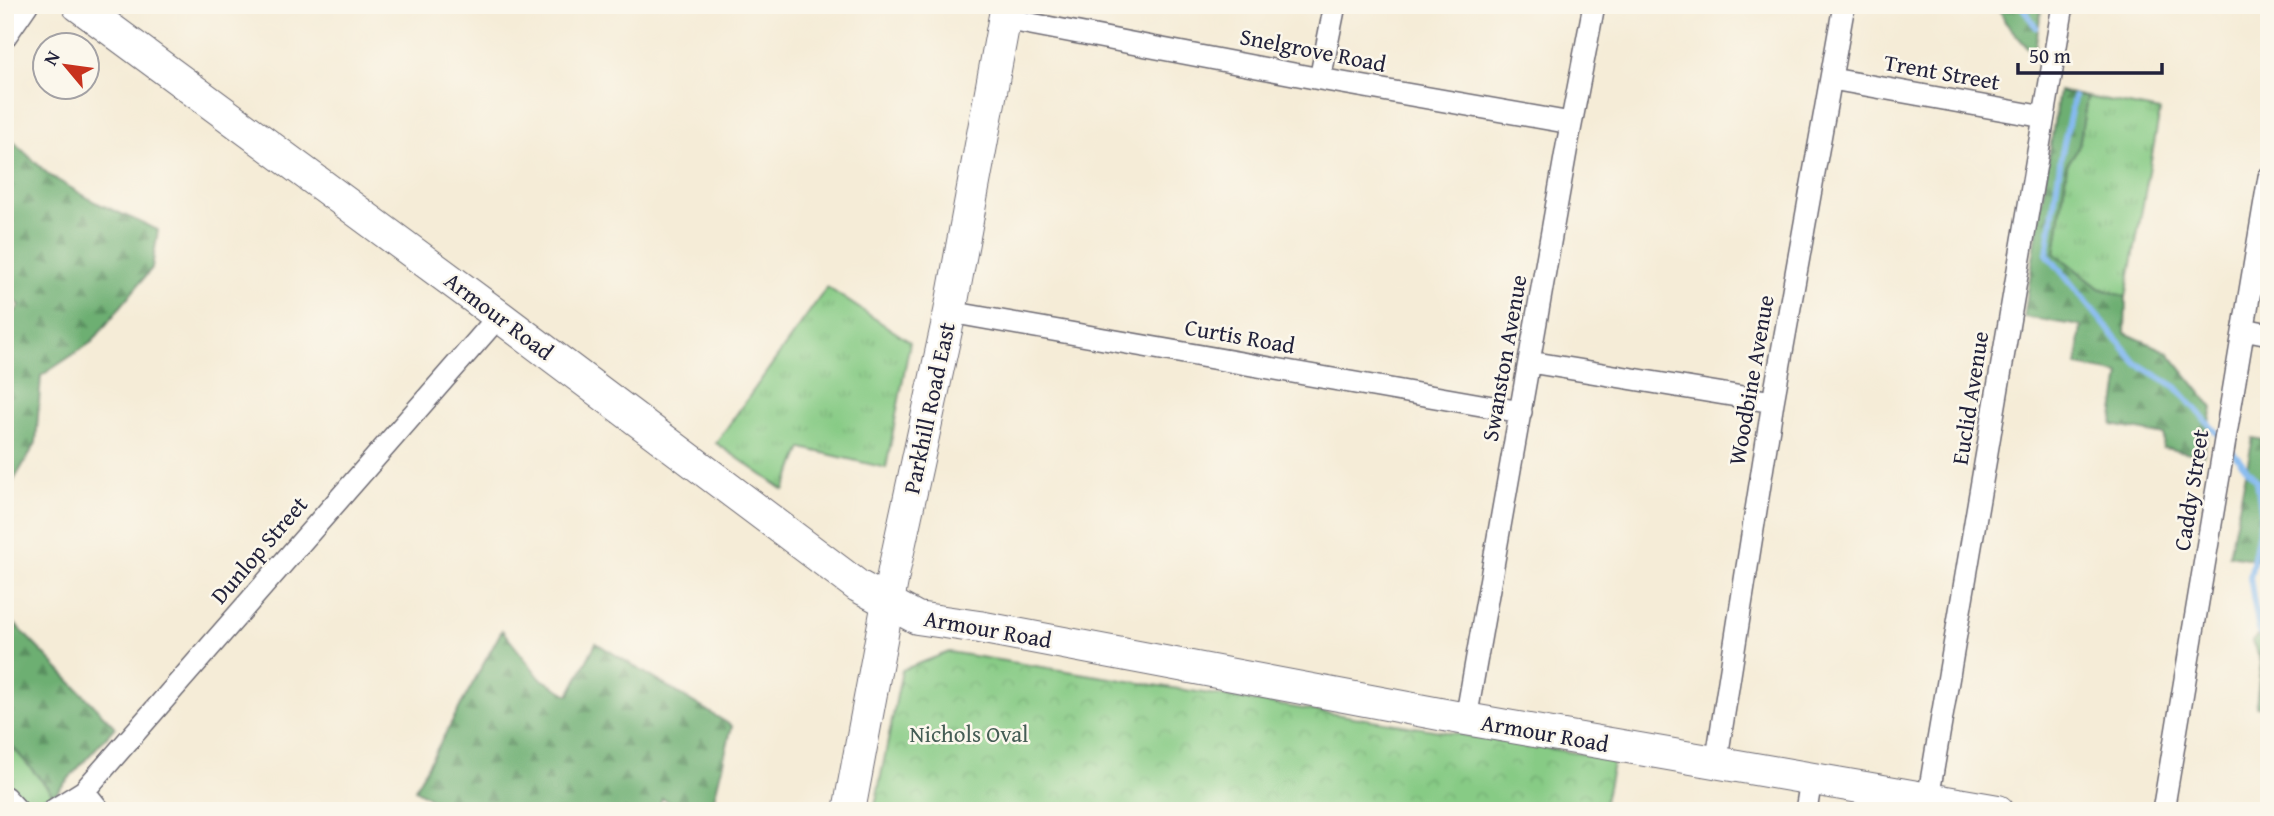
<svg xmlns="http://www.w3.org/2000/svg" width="2274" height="816" viewBox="0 0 2274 816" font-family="'Gentium Book Plus',serif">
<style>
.grass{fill:url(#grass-tufts);stroke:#547660;stroke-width:2}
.forest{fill:url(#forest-firs);stroke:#486856;stroke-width:2}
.park{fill:url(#park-crowns);stroke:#547660;stroke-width:2}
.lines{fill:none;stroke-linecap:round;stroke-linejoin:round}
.stream{stroke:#81b8f0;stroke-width:6}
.street-casing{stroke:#6c6972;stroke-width:24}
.secondary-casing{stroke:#6c6972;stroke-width:34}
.street{stroke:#fff;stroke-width:21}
.secondary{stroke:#fff;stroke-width:32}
.labels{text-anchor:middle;stroke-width:5;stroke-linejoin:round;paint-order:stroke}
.street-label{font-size:23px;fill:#22223b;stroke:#fbf7ec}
.park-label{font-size:23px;fill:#455d55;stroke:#fbf7ec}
</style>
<defs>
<pattern id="grass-tufts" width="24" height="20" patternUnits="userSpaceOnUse" patternTransform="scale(1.75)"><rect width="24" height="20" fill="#87cb85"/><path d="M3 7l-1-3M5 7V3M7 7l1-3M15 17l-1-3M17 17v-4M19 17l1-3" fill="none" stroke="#74ae74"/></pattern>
<pattern id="forest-firs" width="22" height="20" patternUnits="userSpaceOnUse" patternTransform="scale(1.75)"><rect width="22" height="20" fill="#6daf72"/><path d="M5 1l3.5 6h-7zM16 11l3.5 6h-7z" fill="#598e5f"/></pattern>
<pattern id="park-crowns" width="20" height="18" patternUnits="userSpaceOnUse" patternTransform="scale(1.75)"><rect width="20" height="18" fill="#87cb85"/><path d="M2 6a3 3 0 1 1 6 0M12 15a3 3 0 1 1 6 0" fill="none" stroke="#74ae74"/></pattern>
</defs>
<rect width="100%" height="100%" fill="#fbf7ec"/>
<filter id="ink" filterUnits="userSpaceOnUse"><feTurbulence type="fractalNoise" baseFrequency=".0143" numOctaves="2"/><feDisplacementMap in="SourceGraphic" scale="14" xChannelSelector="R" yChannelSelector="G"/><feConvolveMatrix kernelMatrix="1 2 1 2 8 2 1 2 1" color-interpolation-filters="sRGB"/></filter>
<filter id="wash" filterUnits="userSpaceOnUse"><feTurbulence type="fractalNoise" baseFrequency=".00686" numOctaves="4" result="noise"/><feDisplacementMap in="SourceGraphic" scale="28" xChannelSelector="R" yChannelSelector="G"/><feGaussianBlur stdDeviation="1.57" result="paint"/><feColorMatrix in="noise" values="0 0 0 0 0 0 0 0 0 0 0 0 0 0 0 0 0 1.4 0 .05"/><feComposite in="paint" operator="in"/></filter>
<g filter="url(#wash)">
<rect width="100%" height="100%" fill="#f5ecd7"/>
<path class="grass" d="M2087,97L2160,111L2126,297L2099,288L2055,253L2067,165L2079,146Z
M827,287L910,342L886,468L802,448L784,490L716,443Z
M5,738L54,795L31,811L5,785Z"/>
<path class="forest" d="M1998,5H2042L2034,55L2005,22Z
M2059,91L2087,97L2079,146L2067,165L2055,253L2099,288L2126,297L2125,333L2168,352L2213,408L2203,455L2163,448L2164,435L2112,425L2120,374L2077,366L2081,326L2024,317Z
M5,134L49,175L95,202L158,230L152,268L92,342L41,376L36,443L5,495V325L20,305L5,293Z
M2253,438L2269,441V562L2229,555Z
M5,614L115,727L54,795L5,738Z
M2269,626V708L2256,706L2261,662L2252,641Z
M502,630L540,678L569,695L596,643L732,726L711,811H688L662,798L658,811H451L415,789Z"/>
<path class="park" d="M949,652L1614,759L1603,811H874L902,670Z"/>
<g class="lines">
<path class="stream" d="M2021,5L2036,27
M2074,97L2061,157L2047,254L2136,363L2176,387L2221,438
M2228,446L2257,481L2262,515L2250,578L2259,631L2269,646"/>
</g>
</g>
<g filter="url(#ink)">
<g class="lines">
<g class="street-casing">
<path id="street" d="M1005,19L1320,79L1571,123
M5,37L27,5
M1320,79L1335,5
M1832,79L2044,117
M950,312L1521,412
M2244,329L2269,334
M1530,362L1773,402
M1466,719L1567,146L1594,5
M1716,764L1773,402L1844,5
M84,791L100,811
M5,797L18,811
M1928,799L2063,5
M52,811L84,791L499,316
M1806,811L1811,780
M2163,811L2269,177"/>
</g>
<g class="secondary-casing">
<path id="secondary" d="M78,5L499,316L858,586L917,618L979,627L1466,719L1998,811
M849,811L894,570L950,312L1007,5"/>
</g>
<use href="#street" class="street"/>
<use href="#secondary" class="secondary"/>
</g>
</g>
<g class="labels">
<g class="street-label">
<text transform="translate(1313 50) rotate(11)" y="8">Snelgrove Road</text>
<text transform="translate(1942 72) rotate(10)" y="8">Trent Street</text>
<text transform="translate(499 316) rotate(37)" y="8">Armour Road</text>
<text transform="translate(1240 336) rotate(10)" y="8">Curtis Road</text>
<text transform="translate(1504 358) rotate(-80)" y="8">Swanston Avenue</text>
<text transform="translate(1751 380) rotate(-80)" y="8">Woodbine Avenue</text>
<text transform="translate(1970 398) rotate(-81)" y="8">Euclid Avenue</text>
<text transform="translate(929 408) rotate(-78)" y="8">Parkhill Road East</text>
<text transform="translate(2191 490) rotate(-81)" y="8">Caddy Street</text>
<text transform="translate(259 550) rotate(-49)" y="8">Dunlop Street</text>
<text transform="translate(988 629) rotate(10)" y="8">Armour Road</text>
<text transform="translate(1545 733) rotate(10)" y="8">Armour Road</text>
</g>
<g class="park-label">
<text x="969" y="742">Nichols Oval</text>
</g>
</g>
<rect width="2274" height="816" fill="none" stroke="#fbf7ec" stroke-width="28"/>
<g transform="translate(66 66) rotate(299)"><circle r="33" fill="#fbf7ec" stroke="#a4a2a5" stroke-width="2"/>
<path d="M0-5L12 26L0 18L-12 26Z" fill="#c8321e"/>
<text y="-10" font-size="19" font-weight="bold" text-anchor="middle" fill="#22223b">N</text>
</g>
<path d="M2018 63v10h144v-10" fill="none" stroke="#22223b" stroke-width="3.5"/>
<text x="2029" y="63" font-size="21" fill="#22223b" stroke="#fbf7ec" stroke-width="5" paint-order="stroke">50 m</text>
</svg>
